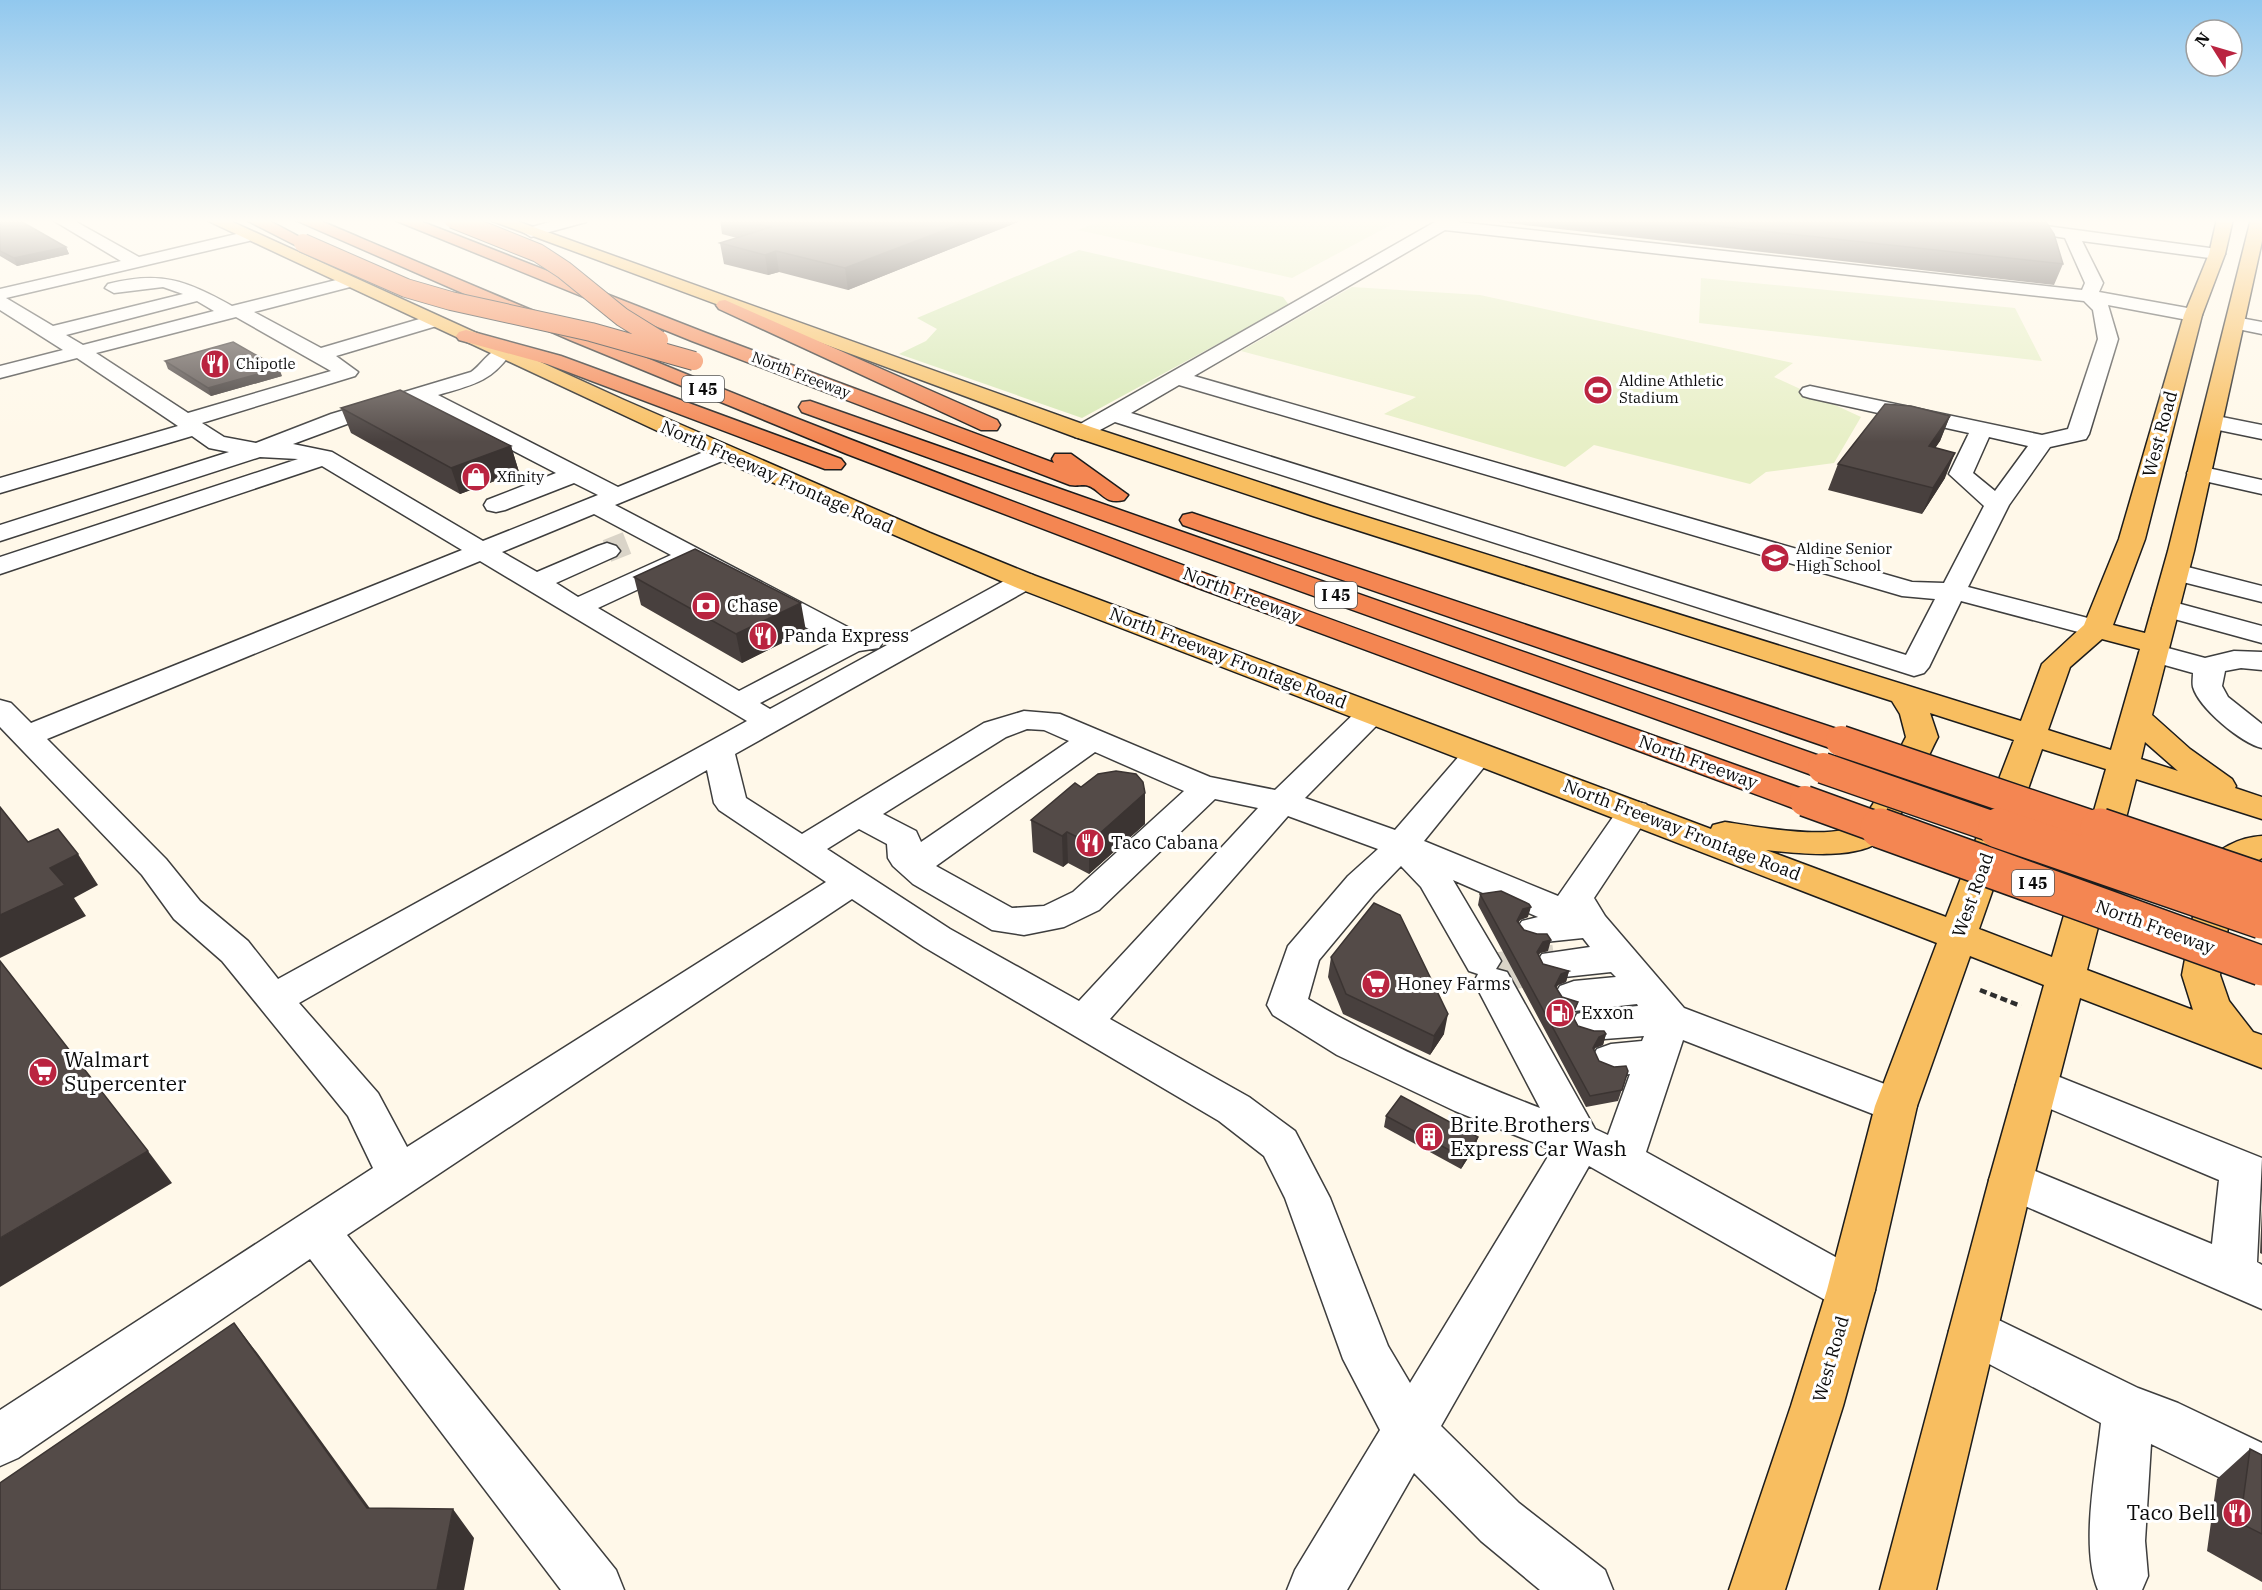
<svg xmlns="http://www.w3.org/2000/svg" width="2262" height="1590" viewBox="0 0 2262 1590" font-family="'IBM Plex Serif',serif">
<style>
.green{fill:#d6e8b4}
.pitch{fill:#e7efc6}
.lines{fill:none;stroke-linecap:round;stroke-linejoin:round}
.minor-tunnel-far1{stroke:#dad4c8;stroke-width:23;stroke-dasharray:23 11;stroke-linecap:butt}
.minor-tunnel{stroke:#dad4c8;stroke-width:39;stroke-dasharray:39 20;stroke-linecap:butt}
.minor-casing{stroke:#3e3e3e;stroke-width:3}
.major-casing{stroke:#1c1c1c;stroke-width:3}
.highway-casing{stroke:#1c1c1c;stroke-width:3}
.path{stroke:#2d2d2d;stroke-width:4.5;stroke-dasharray:7 4;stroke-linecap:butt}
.minor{fill:#fff;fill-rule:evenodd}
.major{fill:#f8be60;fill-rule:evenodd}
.highway{fill:#f48652;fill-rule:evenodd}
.highway-bridge-far2-casing{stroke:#1c1c1c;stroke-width:20;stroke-linecap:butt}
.highway-bridge-far1-casing{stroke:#1c1c1c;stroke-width:33;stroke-linecap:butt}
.highway-bridge-casing{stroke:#1c1c1c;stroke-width:42;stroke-linecap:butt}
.highway-bridge-far2{stroke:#f48652;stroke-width:18}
.highway-bridge-far1{stroke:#f48652;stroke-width:30}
.highway-bridge{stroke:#f48652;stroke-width:39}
.wall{fill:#48403e}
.shaded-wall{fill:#3b3432}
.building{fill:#544b48;stroke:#3b3432;stroke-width:1.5}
.labels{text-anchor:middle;stroke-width:6;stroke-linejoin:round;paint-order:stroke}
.far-poi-label{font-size:15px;fill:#0b0b0b;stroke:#fff;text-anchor:start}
.far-street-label{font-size:15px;fill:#0b0b0b;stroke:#fff}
.shield{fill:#fff;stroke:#545454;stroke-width:1.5}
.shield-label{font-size:16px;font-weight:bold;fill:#0b0b0b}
.street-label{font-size:18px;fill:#0b0b0b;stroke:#fff}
.poi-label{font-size:18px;fill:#0b0b0b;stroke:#fff;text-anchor:start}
.near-poi-label{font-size:21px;fill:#0b0b0b;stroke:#fff;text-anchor:start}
</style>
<rect width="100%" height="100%" fill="#fff8e9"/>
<path class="green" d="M1079,250L1283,297L1289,305L1082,418L899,354L926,341L937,329L917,318Z"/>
<path class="pitch" d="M1105,219H1402L1292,278L1078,230Z
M1701,278L2015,308L2042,361L1699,323Z
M1352,287L1480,295L1793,363L1774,377L1861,417L1834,463L1766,472L1750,484L1594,445L1565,467L1384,414L1416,397L1241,351Z"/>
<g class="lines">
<path class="minor-tunnel-far1" d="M607,551L627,543"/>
<path class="minor-tunnel" d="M1488,973L1555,964"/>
<g class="minor-casing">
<path id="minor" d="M51,219H71L139,257L249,231L257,236L249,241L6,298L53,326L183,294L163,287L114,293L105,288L108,284C161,271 185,280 232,306L348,277L354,278L357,282L354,286L254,312L321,348L433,315L442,321L440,325L336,356L358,372L355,376L202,423L224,437L256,443L331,414L471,372C484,363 491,345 508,349L511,353C490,383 471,385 438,395L618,487L711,449H727L730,454L727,459L615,505L859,633L879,636L883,642L879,648L859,651L760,703L770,709L1015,575L1024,573L1033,575L1037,581L1033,587L735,754L746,798L802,834L984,723L1024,711L1060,714L1210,777L1275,790L1361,707L1372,704L1383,707L1387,713L1383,719L1305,798L1395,830L1467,747L1478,744L1489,747L1494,754L1489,761L1424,841L1558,896L1622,804L1634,801L1646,804L1651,812L1594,898L1605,916L1684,1008L1911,1094L1917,1106L1911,1118L1896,1123L1683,1040L1646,1152L1868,1275L1875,1290L1868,1305L1851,1312L1834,1305L1589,1166L1441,1426L1519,1503L1605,1570L1613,1590H1540L1481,1541L1414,1473L1347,1590H1287L1295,1570L1380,1430L1343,1359L1285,1198L1264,1156L1219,1121L924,947L852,899L347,1235L616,1570L624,1590H561L310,1259L18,1458L0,1466V1410L373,1168L348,1116L222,961L174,919L142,875L0,727V700L11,703L31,723L462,550L322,466L0,574V557L298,459L260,457L0,541V525L229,452L209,448L192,436L0,493V478L178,426L77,358L0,378V366L63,350L0,310V289L121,261ZM197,301L214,311L83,345L66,335ZM236,317L331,371L188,413L96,353ZM418,401L556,473L487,500L484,505L487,510L496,512L505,510L574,483L598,495L483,541L332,452L293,444L347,424ZM594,514L671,555L578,597L556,583L616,556L620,551L616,546L607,543L598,546L537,572L502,552ZM480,561L747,721L278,979L248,941L200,901L166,859L47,739ZM687,564L833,642L739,691L598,608L684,568ZM1027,729L1044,730L1069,741L921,842L916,831L883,814L1006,737ZM1095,752L1184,791L1073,892L1044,906L1012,908L936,866ZM707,770L714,803L719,810L826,882L407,1147L378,1093L299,1003ZM1215,799L1258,808L1079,1001L950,929L827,849L859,829L887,844L888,858L893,866L913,884L992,930L1024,935L1064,927L1099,910ZM1288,816L1378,849L1348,876L1288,946L1267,1005L1273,1015L1337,1055L1455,1111L1552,1150L1410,1383L1388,1346L1330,1198L1295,1131L1249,1097L1110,1019ZM1401,866L1421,887L1469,971L1478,974L1474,982L1540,1108C1460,1077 1382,1043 1308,999L1319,960L1374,894ZM1453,880L1538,917L1522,921L1516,930L1522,939L1535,943L1583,938L1590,947L1542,954L1536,964L1542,974L1555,978L1611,972L1616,977L1574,981L1560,986L1554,996L1560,1006L1574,1011L1637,1004L1638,1006L1591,1010L1577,1014L1571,1025L1577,1036L1591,1040L1644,1036L1642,1041L1611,1044L1597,1049L1591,1060L1597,1071L1611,1076L1630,1074L1608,1135L1595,1129L1507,972L1496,969L1501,961Z
M560,219H588L586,222L531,237L523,232L525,229Z
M1440,219H1460L1458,222L2082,290L2085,283L2065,238L2035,233L2025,219H2041L2046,226L2217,249L2225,254L2217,259L2082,241L2103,283L2099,292L2193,309L2202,315L2193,321L2108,305L2118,339L2089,434L2086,439L2050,447L2009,505L1968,587L2107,623L2111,629L2107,635L2097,637L1961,601L1929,667L1924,673L1914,676L1115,422L1083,439L1075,437L1072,432L1075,427ZM1445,230L2084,301L2093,310L2098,339L2068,429L2042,435L1810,386L1803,388L1800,392L1803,396L1810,398L1969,433L1949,474L1984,506L1944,583L1912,582L1194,376ZM1179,385L1902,596L1935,599L1906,655L1131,413ZM1989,437L2028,446L1995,491L1973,473Z
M2235,317L2262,322V334L2228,327L2226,323L2228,319Z
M2212,415L2262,425V439L2204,427L2201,422L2204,417Z
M2199,466L2262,480V494L2191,478L2187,473L2191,468Z
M2176,564L2262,586V602L2167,578L2163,572L2167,566Z
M2166,600L2262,626V643L2156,614L2152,608L2156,602Z
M2153,644L2205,658L2234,651L2262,652V670L2241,668L2225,671L2222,686L2228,697L2262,724V748C2241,743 2199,708 2193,687C2192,683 2193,677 2193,673L2143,659L2139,653L2143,647Z
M2037,1068L2262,1158L2257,1262L2262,1265V1309L1995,1193L1989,1180L1995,1167L2011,1161L2212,1244L2219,1180L2022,1097L2016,1085L2022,1073Z
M1974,1308L2138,1388L2178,1403L2262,1443V1498L2151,1444L2145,1541L2148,1576L2142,1590H2098C2080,1547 2096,1470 2101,1423L1957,1347L1949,1331L1957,1315Z"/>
</g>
<g class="major-casing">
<path id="major" d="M204,219H226L624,400L930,533L1033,575L1711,829L1713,825L1725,822C1754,826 1839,843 1860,822C1877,805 1894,759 1906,737L1900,714L1892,701L1313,516L1075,437L487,219H511L1091,427L1331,506L2021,721L2042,664L2084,625L2119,539L2184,315L2209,254L2217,219H2233L2225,254L2202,315L2145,539L2113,625L2145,633L2168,551L2251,219H2262V241L2194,551L2152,715L2190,749L2232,779L2236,786L2235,788L2262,797V819L2136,779L2087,970L2193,1010L2182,975L2202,869C2215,849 2240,837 2262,836V858L2237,874L2220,975L2229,1001L2253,1032L2262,1035V1068L2080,998L2033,1180L1936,1590H1880L1989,1180L2044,985L1970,956L1917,1106L1875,1290L1843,1406L1785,1590H1729L1791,1406L1827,1290L1875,1106L1937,943L1015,587L709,455ZM2102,639L2140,649L2111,750L2048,730L2070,667ZM1930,713L2014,740L1946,917L1766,850C1797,853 1857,861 1883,839C1900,825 1926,759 1938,737ZM2145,742L2178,771L2141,759ZM2042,749L2106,769L2052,957L1979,929Z"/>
</g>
<g class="highway-casing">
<path id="highway" d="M244,219H266L311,243L303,248L297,246Z
M293,219H316C474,286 633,354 793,417C1132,550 1474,672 1817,794L1822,801L1817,808L1805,811L1793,808L1201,589L847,454L570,340Z
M392,219H415L706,333L1054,463L1052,459L1055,454H1071L1128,495L1124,500C1102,506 1100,486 1084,485C1079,485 1076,486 1070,485L692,341Z
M725,300L997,420L1000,425L997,430H981L719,309L716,305L719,301Z
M466,330L561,356L841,459L845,464L841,469H825L547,364L459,340L456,336L459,332Z
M810,401L1834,761L1839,768L1834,775L1823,778L1812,775L802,412L799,407L802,402Z
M1192,513L1852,734L1857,741L1852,748L1841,750L1830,748L1183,525L1180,520L1183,515Z"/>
</g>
<path class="path" d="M1980,990L2021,1006"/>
<use href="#minor" class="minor"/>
<use href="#major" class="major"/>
<use href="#highway" class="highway"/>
<g class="highway-bridge-far2-casing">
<path id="highway-bridge-far2" d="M453,219L538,253L564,270L622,317L659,340
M303,243L406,288L451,301L591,332L694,361"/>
</g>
<g class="highway-bridge-far1-casing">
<path id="highway-bridge-far1" d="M1841,741L2104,830
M1823,768L2002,830
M1805,801L1885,830"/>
</g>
<g class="highway-bridge-casing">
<path id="highway-bridge" d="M1880,828L2262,966
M1998,828L2262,919
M2100,828L2262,883"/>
</g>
<use href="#highway-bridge-far2" class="highway-bridge-far2"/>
<use href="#highway-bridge-far1" class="highway-bridge-far1"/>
<use href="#highway-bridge" class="highway-bridge"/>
</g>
<path class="wall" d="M0,219L66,247L69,254L17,266L0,256Z
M720,219H1018V222L848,290L779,272L768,275L724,264L720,243L737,238L722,234Z
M1472,219H2044L2063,264L2054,285Z
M165,361L282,376L211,396L168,369Z
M341,408L511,446L519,472L460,494L351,433Z
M1950,416L1940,441L1935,448L1945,478L1922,514L1828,490L1838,464Z
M634,577L806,631L742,663L641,605Z
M1081,787L1145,793V824L1089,874L1068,863L1063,867L1033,852L1031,820Z
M1480,894L1528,917L1520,920L1518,923L1524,930L1548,951L1540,953L1539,955L1543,964L1569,971L1566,982L1558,985L1556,988L1562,997L1578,1002L1573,1017L1578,1026L1594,1031L1606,1034L1603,1045L1595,1048L1594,1051L1599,1061L1614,1067L1628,1071L1618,1101L1586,1107L1478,905Z
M1331,957L1444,1034L1430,1055L1343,1014L1328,977Z
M1386,1116L1478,1137L1475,1147L1461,1169L1384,1127Z
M2262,1207V1254L2260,1253Z
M2250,1449L2262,1455V1582L2207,1551L2217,1479Z"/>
<path class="shaded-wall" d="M974,219H1018V222L848,290L845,268Z
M66,247L69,254L17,266L14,258Z
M776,251L779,272L768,275L765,255Z
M279,368L282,376L211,396L208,388Z
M1950,416L1940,441L1919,472L1929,446Z
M511,446L519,472L460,494L451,468Z
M1955,453L1945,478L1922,514L1933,488Z
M801,603L806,631L742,663L736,634Z
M1145,793V824L1089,874V843Z
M1067,832L1068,863L1063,867L1062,836Z
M78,854L98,885L74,898L86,916L0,958V915L50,868Z
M1531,907L1528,917L1520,920L1514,931L1517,921L1523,909Z
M1551,940L1548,951L1540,953L1534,963L1537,952L1543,942Z
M1569,971L1566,982L1558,985L1552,997L1555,986L1561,974Z
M1448,1014L1444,1034L1430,1055L1434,1036Z
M1606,1034L1603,1045L1595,1048L1589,1059L1593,1048L1599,1037Z
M1478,1137L1475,1147L1461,1169L1464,1158Z
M148,1151L172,1183L0,1287V1238Z
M234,1323L258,1354L390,1536L367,1508Z
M453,1509L474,1538L464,1590H437Z"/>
<path class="building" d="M0,219H17L66,247L14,258L0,251Z
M739,219H974L845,268L776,251L765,255L720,243L771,227Z
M1653,219H2044L2054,234L2063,264Z
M233,342L279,368L208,388L165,361Z
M400,390L511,446L451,468L341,408Z
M1885,404L1911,406L1950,416L1929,446L1955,453L1933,488L1838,464Z
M695,549L801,603L736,634L634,577Z
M1116,771L1136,774L1143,782L1145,793L1089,843L1067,832L1062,836L1031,820L1075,783L1081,787L1098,774Z
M0,807L28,842L58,829L78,854L50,868L65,885L0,915Z
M1501,891L1529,904L1531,907L1523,909L1517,921L1524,930L1537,934H1547L1551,940L1543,942L1537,952L1543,964L1569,971L1561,974L1555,986L1562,997L1578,1002L1572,1015L1578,1026L1594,1031H1604L1606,1034L1599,1037L1593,1048L1599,1061L1614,1067L1626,1066L1628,1071L1622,1090L1590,1096L1480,894Z
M1374,903L1400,915L1448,1014L1434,1036L1346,994L1331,957Z
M0,961L148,1151L0,1238Z
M1401,1096L1478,1137L1464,1158L1386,1116Z
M234,1323L367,1508L453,1509L437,1590H0V1483Z
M2250,1449L2262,1455V1534L2240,1523Z"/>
<linearGradient id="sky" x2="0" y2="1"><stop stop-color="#91c8ee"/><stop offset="0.5" stop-color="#fffcf5"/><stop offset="1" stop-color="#fffcf5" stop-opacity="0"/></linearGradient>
<rect width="2262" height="442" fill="url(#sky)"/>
<defs>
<g id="restaurant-disc" transform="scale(1.5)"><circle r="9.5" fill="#ba2440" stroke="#fff"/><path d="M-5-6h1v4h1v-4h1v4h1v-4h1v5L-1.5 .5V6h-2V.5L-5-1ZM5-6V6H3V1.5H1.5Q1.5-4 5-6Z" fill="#fff"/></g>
<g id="stadium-disc" transform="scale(1.5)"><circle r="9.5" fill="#ba2440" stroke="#fff"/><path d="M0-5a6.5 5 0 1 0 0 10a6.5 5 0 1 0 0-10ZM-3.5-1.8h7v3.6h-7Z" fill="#fff"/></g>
<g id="shop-disc" transform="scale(1.5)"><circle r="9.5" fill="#ba2440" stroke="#fff"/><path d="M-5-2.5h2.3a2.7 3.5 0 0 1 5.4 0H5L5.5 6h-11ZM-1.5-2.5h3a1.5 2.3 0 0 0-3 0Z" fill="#fff"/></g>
<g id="school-disc" transform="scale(1.5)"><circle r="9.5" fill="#ba2440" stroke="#fff"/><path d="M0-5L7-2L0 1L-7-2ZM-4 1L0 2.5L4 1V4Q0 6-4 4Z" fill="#fff"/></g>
<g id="bank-disc" transform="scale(1.5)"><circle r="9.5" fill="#ba2440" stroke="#fff"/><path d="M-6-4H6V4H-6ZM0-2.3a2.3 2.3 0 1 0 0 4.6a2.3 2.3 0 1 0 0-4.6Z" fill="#fff"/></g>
<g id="supermarket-disc" transform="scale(1.5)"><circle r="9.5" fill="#ba2440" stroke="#fff"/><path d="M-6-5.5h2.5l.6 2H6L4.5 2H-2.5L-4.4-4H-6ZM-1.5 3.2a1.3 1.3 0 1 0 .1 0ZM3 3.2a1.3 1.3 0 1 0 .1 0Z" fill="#fff"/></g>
<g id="fuel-disc" transform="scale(1.5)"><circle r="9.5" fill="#ba2440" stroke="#fff"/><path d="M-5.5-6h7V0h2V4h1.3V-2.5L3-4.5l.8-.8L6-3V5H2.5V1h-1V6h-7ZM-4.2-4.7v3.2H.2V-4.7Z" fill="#fff"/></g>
<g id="building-disc" transform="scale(1.5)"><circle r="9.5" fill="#ba2440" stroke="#fff"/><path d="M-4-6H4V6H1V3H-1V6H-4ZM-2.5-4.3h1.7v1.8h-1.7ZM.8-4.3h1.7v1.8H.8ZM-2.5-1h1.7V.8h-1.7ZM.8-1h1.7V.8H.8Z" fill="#fff"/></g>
</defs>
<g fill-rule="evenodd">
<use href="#restaurant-disc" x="215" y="364"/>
<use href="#stadium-disc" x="1598" y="390"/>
<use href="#shop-disc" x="476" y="477"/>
<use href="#school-disc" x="1775" y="558"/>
<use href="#bank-disc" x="706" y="606"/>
<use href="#restaurant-disc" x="763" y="636"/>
<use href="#restaurant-disc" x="1090" y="843"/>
<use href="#supermarket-disc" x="1376" y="984"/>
<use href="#fuel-disc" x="1560" y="1013"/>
<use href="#supermarket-disc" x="43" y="1072"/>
<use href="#building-disc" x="1429" y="1137"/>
<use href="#restaurant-disc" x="2237" y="1513"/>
</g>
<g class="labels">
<g class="far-poi-label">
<text x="236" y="369">Chipotle</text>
<text x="1619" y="386">Aldine Athletic<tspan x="1619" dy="17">Stadium</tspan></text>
<text x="497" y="482">Xfinity</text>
<text x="1796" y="554">Aldine Senior<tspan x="1796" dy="17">High School</tspan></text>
</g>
<g class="far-street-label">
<text transform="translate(801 375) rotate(21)" y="5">North Freeway</text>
</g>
<g class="shield">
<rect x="682" y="376" width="42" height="26" rx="4.5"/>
<rect x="1315" y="582" width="42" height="26" rx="4.5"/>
<rect x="2012" y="870" width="42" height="26" rx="4.5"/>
</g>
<g class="shield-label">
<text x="703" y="395">I 45</text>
<text x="1336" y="601">I 45</text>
<text x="2033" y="889">I 45</text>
</g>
<g class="street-label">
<text transform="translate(2160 434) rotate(-75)" y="6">West Road</text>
<text transform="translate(777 477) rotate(24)" y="6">North Freeway Frontage Road</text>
<text transform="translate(1242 595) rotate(21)" y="6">North Freeway</text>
<text transform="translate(1228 658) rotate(21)" y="6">North Freeway Frontage Road</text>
<text transform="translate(1698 762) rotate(20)" y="6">North Freeway</text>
<text transform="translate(1682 830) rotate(21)" y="6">North Freeway Frontage Road</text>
<text transform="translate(1973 895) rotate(-70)" y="6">West Road</text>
<text transform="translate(2155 927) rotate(20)" y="6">North Freeway</text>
<text transform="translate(1831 1359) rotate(-74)" y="6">West Road</text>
</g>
<g class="poi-label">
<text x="727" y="612">Chase</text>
<text x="784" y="642">Panda Express</text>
<text x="1111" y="849">Taco Cabana</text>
<text x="1397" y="990">Honey Farms</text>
<text x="1581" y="1019">Exxon</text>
</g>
<g class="near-poi-label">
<text x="64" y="1067">Walmart<tspan x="64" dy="24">Supercenter</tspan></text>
<text x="1450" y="1132">Brite Brothers<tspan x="1450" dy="24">Express Car Wash</tspan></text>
<text x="2216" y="1520" text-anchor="end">Taco Bell</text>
</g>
</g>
<g transform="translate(2214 48) rotate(307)"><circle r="28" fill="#ffffff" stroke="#9d9d9d" stroke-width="1.5"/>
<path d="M0-4.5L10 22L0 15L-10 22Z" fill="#ba2440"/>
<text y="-9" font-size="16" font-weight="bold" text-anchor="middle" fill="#0b0b0b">N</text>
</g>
</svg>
